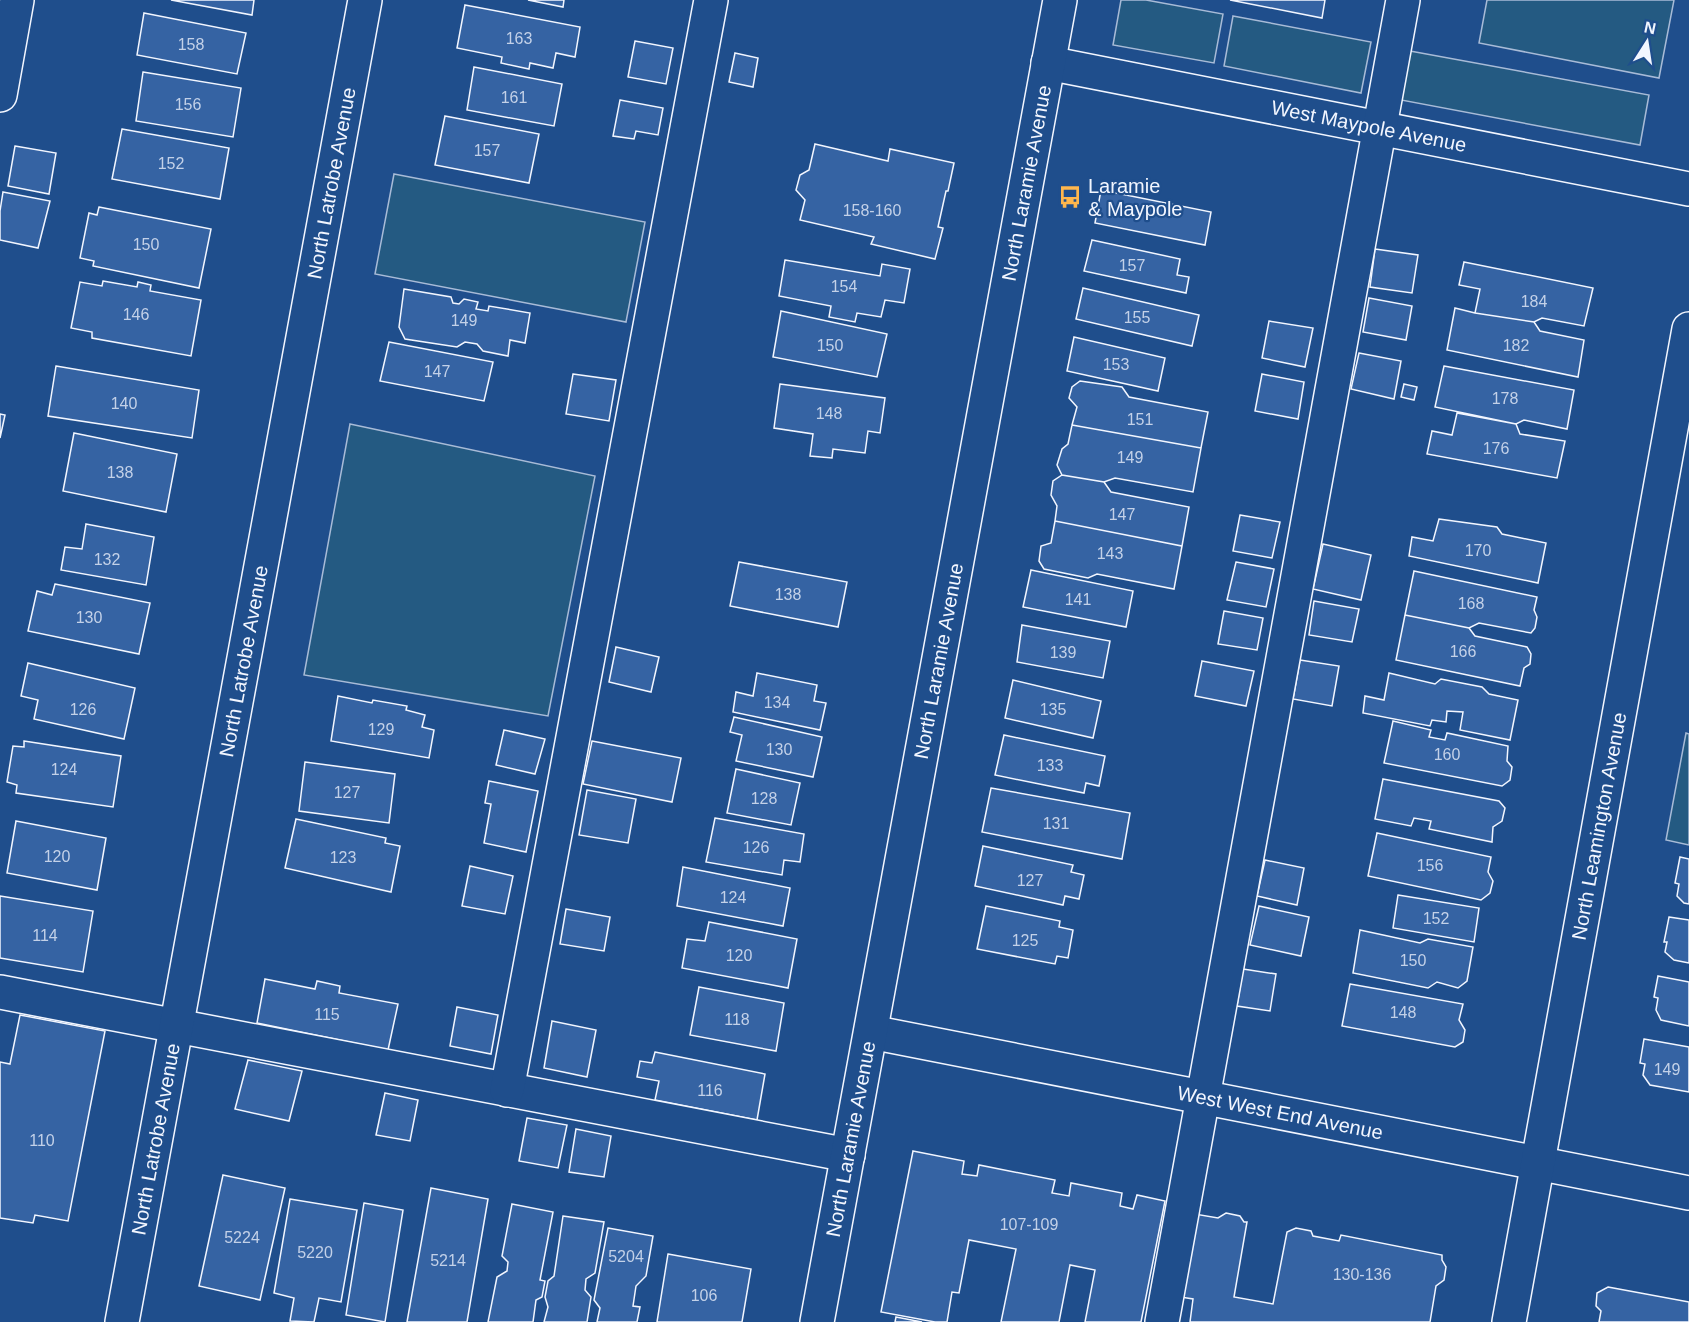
<svg xmlns="http://www.w3.org/2000/svg" width="1689" height="1322" viewBox="0 0 1689 1322" font-family="Arial,sans-serif">
<style>
.green{fill:#245a82;stroke:#a8bbd7;stroke-width:1.5}
.building{fill:#3563a3;stroke:#f2f6ff;stroke-width:1.5}
.lines{fill:none;stroke-linecap:round;stroke-linejoin:round}
.minor-casing{stroke:#f2f6ff;stroke-width:36}
.minor{stroke:#1f4e8c;stroke-width:33}
.labels{text-anchor:middle;stroke-width:4.5;stroke-linejoin:round;paint-order:stroke}
.number-label{font-size:16px;fill:#c3d1e8}
.street-label{font-size:20px;fill:#f2f6ff;stroke:#1f4e8c}
.poi-label{font-size:20px;fill:#f2f6ff;stroke:#1f4e8c;text-anchor:start}
</style>
<rect width="100%" height="100%" fill="#1f4e8c"/>
<path class="green" d="M1121,0H1146L1223,14L1214,63L1113,45Z
M1487,0H1674L1659,78L1479,43Z
M1233,16L1371,42L1361,93L1224,66Z
M1410,51L1649,95L1640,145L1401,100Z
M394,174L645,222L626,322L375,274Z
M350,424L595,476L548,716L304,675Z
M1686,733L1689,734V845L1666,840Z"/>
<path class="building" d="M171,0H254L252,15Z
M528,0H564L563,7Z
M1230,0H1325L1322,18Z
M465,5L580,27L575,57L556,53L553,68L530,63L529,69L501,63L502,57L457,48Z
M144,13L246,33L237,74L137,55Z
M635,41L673,48L666,84L628,77Z
M735,53L758,58L753,87L729,82Z
M474,67L562,84L554,126L467,110Z
M143,72L241,88L233,137L136,121Z
M620,100L663,108L658,135L636,131L634,139L613,136Z
M445,116L539,134L529,183L435,165Z
M122,129L229,148L220,199L112,179Z
M815,144L888,161L890,149L954,163L948,191H946L938,227L943,228L935,259L871,244L874,237L800,220L805,200L796,190L800,175L809,170Z
M15,146L56,153L49,194L8,186Z
M1101,190L1211,212L1205,245L1095,223Z
M3,192L50,201L38,248L0,240V211Z
M99,207L211,229L199,288L93,266L94,261L80,258L89,213L97,215Z
M1092,240L1180,259L1177,275L1189,277L1186,293L1084,271Z
M1375,249L1418,255L1412,293L1370,287Z
M785,260L880,276L882,264L910,269L904,303L885,300L881,317L857,313L855,322L829,317L831,306L779,296Z
M1464,262L1593,288L1584,326L1542,318L1534,322L1475,313L1480,289L1459,285Z
M103,281L137,287L138,282L151,285L150,291L201,300L191,356L92,338V332L71,328L80,282L102,286Z
M1083,288L1199,315L1192,346L1076,319Z
M404,289L451,297L453,303L459,304L464,299L478,302L476,309L488,311L489,306L530,313L525,343L510,340L508,356L483,351L477,344L465,342L457,347L405,339L399,327Z
M1369,298L1412,306L1406,340L1363,332Z
M1455,308L1475,313L1534,322L1540,331L1584,340L1578,377L1447,350Z
M781,311L887,334L877,377L773,357Z
M1269,321L1313,328L1305,367L1262,358Z
M1074,337L1165,358L1158,391L1067,371Z
M389,342L493,362L484,401L380,381Z
M1359,353L1401,361L1394,399L1351,389Z
M56,366L199,390L192,438L48,416Z
M1444,366L1574,390L1567,429L1524,420L1516,424L1435,407Z
M573,374L616,380L609,421L566,414Z
M1262,374L1304,382L1298,419L1255,411Z
M1080,381L1122,387L1129,397L1208,412L1201,448L1072,425L1077,407L1069,398L1072,387Z
M780,384L885,398L880,433L868,431L865,453L833,449L832,458L810,456L813,434L774,428Z
M1404,384L1417,387L1414,400L1401,397Z
M1457,413L1516,424L1520,434L1565,441L1557,478L1427,454L1432,431L1452,435Z
M0,414L5,415L0,438Z
M1072,425L1201,448L1193,492L1115,478L1104,482L1062,475L1057,465L1062,449L1068,444Z
M74,433L177,454L166,512L63,491Z
M1062,475L1104,482L1111,492L1189,507L1182,546L1055,521L1057,506L1051,495L1053,481Z
M1240,515L1280,522L1272,558L1233,551Z
M1439,519L1497,527L1502,534L1546,543L1538,583L1409,556L1412,537L1433,541Z
M1055,521L1182,546L1174,589L1097,574L1088,578L1044,569L1039,561L1041,546L1051,543Z
M86,524L154,537L146,585L61,570L65,547L82,549Z
M1323,544L1371,555L1361,600L1313,589Z
M739,562L847,582L838,627L730,606Z
M1236,562L1274,569L1266,607L1227,600Z
M1031,570L1133,591L1126,627L1023,607Z
M1414,571L1537,597L1534,610L1537,617L1535,628L1531,633L1479,623L1469,628L1405,615Z
M55,584L150,603L139,654L28,631L37,591L52,595Z
M1314,601L1359,609L1352,642L1309,635Z
M1224,611L1263,618L1257,650L1218,644Z
M1405,615L1469,628L1475,636L1527,647L1531,654L1530,664L1524,668L1520,686L1396,660Z
M1022,625L1110,641L1103,678L1017,662Z
M616,647L659,657L651,692L609,682Z
M1300,660L1339,666L1332,706L1293,699Z
M1202,661L1254,671L1246,706L1195,696Z
M28,663L135,688L124,739L34,719L38,700L21,696Z
M757,673L817,685L814,701L826,703L820,730L733,712L736,692L753,696Z
M1389,673L1435,684L1441,679L1482,687L1489,694L1518,700L1510,740L1460,730L1463,712L1447,711L1446,722L1432,720L1430,726L1363,713L1365,696L1384,700Z
M1013,680L1101,701L1093,738L1005,718Z
M338,696L372,703L373,700L407,706L406,710L425,715L422,727L434,730L429,758L331,741Z
M734,717L822,737L813,777L736,761L742,735L730,732Z
M1393,721L1431,730L1429,737L1445,740L1447,733L1508,746L1507,761L1512,767L1510,780L1502,786L1384,763Z
M504,730L545,739L535,774L496,765Z
M1004,735L1105,756L1099,786L1086,783L1084,793L995,775Z
M24,741L121,756L113,807L16,793L17,785L7,782L13,746L24,747Z
M592,741L681,758L672,802L583,784Z
M305,762L395,774L389,823L299,811Z
M736,769L800,783L791,825L727,813Z
M1383,779L1499,801L1505,808L1502,821L1493,827L1492,842L1429,829L1431,821L1414,818L1411,826L1375,819Z
M489,781L538,791L526,852L484,843L491,804L485,803Z
M991,788L1130,813L1122,859L982,832Z
M587,790L636,799L628,843L579,835Z
M715,818L804,834L800,862L784,860L782,875L706,862Z
M296,819L386,838L385,843L400,846L391,892L285,868Z
M16,821L106,838L97,890L7,873Z
M1377,833L1491,857L1488,872L1493,881L1490,893L1481,900L1368,876Z
M983,846L1073,865L1071,872L1084,875L1079,899L1065,896L1063,905L975,886Z
M1680,857L1689,859V904L1684,903L1677,896L1679,884L1675,883Z
M1265,860L1304,868L1297,905L1257,896Z
M470,866L513,876L505,914L462,906Z
M683,867L790,888L783,926L677,906Z
M1398,895L1479,908L1474,942L1393,928Z
M0,896L93,911L83,972L0,958Z
M986,906L1060,921L1059,927L1073,930L1068,958L1057,956L1055,964L977,949Z
M1259,906L1309,917L1301,956L1250,945Z
M566,909L610,917L604,951L560,944Z
M1669,917L1689,920V963L1674,960L1665,952L1667,942H1664Z
M709,922L797,939L788,988L682,968L687,939L705,941Z
M1360,930L1420,943L1428,939L1473,947L1467,981L1458,988L1437,982L1428,988L1353,973Z
M1243,969L1276,974L1270,1011L1237,1006Z
M1658,976L1689,982V1026L1661,1020L1656,1010L1658,998L1654,997Z
M265,979L315,989L317,981L340,986L339,993L398,1004L388,1050L257,1023Z
M1350,984L1463,1004L1459,1020L1465,1030L1463,1042L1455,1047L1342,1026Z
M699,987L784,1003L776,1051L690,1035Z
M457,1007L498,1015L491,1054L450,1046Z
M20,1015L105,1031L68,1221L35,1215L33,1223L0,1218V1062L10,1064Z
M552,1021L596,1030L587,1077L544,1068Z
M1644,1039L1689,1047V1092L1650,1085L1643,1075L1645,1064L1640,1063Z
M655,1052L765,1074L757,1120L655,1100L659,1081L637,1077L640,1061L652,1063Z
M248,1060L302,1071L289,1121L235,1109Z
M385,1093L418,1100L410,1141L376,1135Z
M527,1118L567,1125L558,1168L519,1161Z
M576,1129L611,1136L604,1177L569,1172Z
M913,1151L964,1161L962,1174L977,1176L979,1165L1055,1180L1052,1193L1069,1196L1071,1183L1122,1193L1120,1206L1133,1209L1137,1195L1165,1201L1141,1322H1085L1095,1270L1070,1265L1059,1322H1001L1016,1249L969,1240L959,1293L952,1292L947,1322H935L881,1312Z
M223,1175L285,1188L260,1300L199,1286Z
M431,1188L488,1199L467,1322H407Z
M290,1199L357,1210L341,1302L319,1298L314,1322L290,1321L294,1298L274,1293Z
M364,1203L403,1210L385,1322L346,1315Z
M512,1204L553,1212L540,1280L545,1281L542,1297L536,1300L533,1322H488L497,1277L507,1271L508,1262L502,1256Z
M1226,1213L1240,1216L1244,1222H1247L1234,1297L1273,1304L1287,1232L1296,1228L1311,1231L1313,1236L1339,1241L1341,1235L1442,1255V1260L1446,1267L1444,1280L1436,1286L1430,1322H1190L1193,1299L1180,1297L1195,1214L1218,1218Z
M563,1216L604,1222L595,1273L586,1279L585,1290L591,1297L587,1322H544L548,1307L545,1297L548,1281L554,1276Z
M608,1228L653,1236L646,1276L636,1286L633,1306L640,1307L637,1322H597L600,1308L594,1300Z
M668,1254L751,1269L742,1322H657Z
M1608,1287L1689,1302V1322H1599L1601,1311L1596,1306L1597,1293Z
M896,1317L922,1322H895Z"/>
<g class="lines">
<g class="minor-casing">
<g id="minor">
<path id="s1" d="M1048,63L1689,189"/>
<path d="M0,95L17,0"/>
<path d="M0,992L848,1155"/>
<path id="s2" d="M871,1032L1689,1193"/>
<path d="M507,1090L711,0"/>
<path id="s3" d="M122,1322L365,0"/>
<path id="s4" d="M817,1322L1060,0"/>
<path d="M1162,1322L1403,0"/>
<path id="s5" d="M1509,1322L1689,329"/>
</g>
</g>
<use href="#minor" class="minor"/>
</g>
<defs>
<g id="bus-bare" transform="scale(1.8)"><path d="M-5-6H5V4H4V6H2V4H-2V6H-4V4H-5ZM-3.5-4V0h7V-4ZM-3.5 1.2v1.5H-2V1.2ZM2 1.2v1.5H3.5V1.2Z" fill="#ffb74d" stroke="#1f4e8c" stroke-width="2.5" paint-order="stroke"/></g>
</defs>
<g fill-rule="evenodd">
<use href="#bus-bare" x="1070" y="197"/>
</g>
<g class="labels">
<g class="number-label">
<text x="519" y="44">163</text>
<text x="191" y="50">158</text>
<text x="514" y="103">161</text>
<text x="188" y="110">156</text>
<text x="487" y="156">157</text>
<text x="171" y="169">152</text>
<text x="872" y="216">158-160</text>
<text x="146" y="250">150</text>
<text x="1132" y="271">157</text>
<text x="844" y="292">154</text>
<text x="1534" y="307">184</text>
<text x="136" y="320">146</text>
<text x="1137" y="323">155</text>
<text x="464" y="326">149</text>
<text x="830" y="351">150</text>
<text x="1516" y="351">182</text>
<text x="1116" y="370">153</text>
<text x="437" y="377">147</text>
<text x="1505" y="404">178</text>
<text x="124" y="409">140</text>
<text x="829" y="419">148</text>
<text x="1140" y="425">151</text>
<text x="1496" y="454">176</text>
<text x="1130" y="463">149</text>
<text x="120" y="478">138</text>
<text x="1122" y="520">147</text>
<text x="1478" y="556">170</text>
<text x="1110" y="559">143</text>
<text x="107" y="565">132</text>
<text x="788" y="600">138</text>
<text x="1078" y="605">141</text>
<text x="1471" y="609">168</text>
<text x="89" y="623">130</text>
<text x="1463" y="657">166</text>
<text x="1063" y="658">139</text>
<text x="777" y="708">134</text>
<text x="83" y="715">126</text>
<text x="1053" y="715">135</text>
<text x="381" y="735">129</text>
<text x="779" y="755">130</text>
<text x="1447" y="760">160</text>
<text x="1050" y="771">133</text>
<text x="64" y="775">124</text>
<text x="347" y="798">127</text>
<text x="764" y="804">128</text>
<text x="1056" y="829">131</text>
<text x="756" y="853">126</text>
<text x="57" y="862">120</text>
<text x="343" y="863">123</text>
<text x="1430" y="871">156</text>
<text x="1030" y="886">127</text>
<text x="733" y="903">124</text>
<text x="1436" y="924">152</text>
<text x="45" y="941">114</text>
<text x="1025" y="946">125</text>
<text x="739" y="961">120</text>
<text x="1413" y="966">150</text>
<text x="1403" y="1018">148</text>
<text x="327" y="1020">115</text>
<text x="737" y="1025">118</text>
<text x="1667" y="1075">149</text>
<text x="710" y="1096">116</text>
<text x="42" y="1146">110</text>
<text x="1029" y="1230">107-109</text>
<text x="242" y="1243">5224</text>
<text x="315" y="1258">5220</text>
<text x="626" y="1262">5204</text>
<text x="448" y="1266">5214</text>
<text x="1362" y="1280">130-136</text>
<text x="704" y="1301">106</text>
</g>
<g class="street-label">
<text dy="7" stroke="none"><textPath href="#s1" startOffset="327">West Maypole Avenue</textPath></text>
<text dy="7" stroke="none"><textPath href="#s3" startOffset="1158">North Latrobe Avenue</textPath></text>
<text dy="7" stroke="none"><textPath href="#s4" startOffset="1158">North Laramie Avenue</textPath></text>
<text dy="7" stroke="none"><textPath href="#s3" startOffset="672">North Latrobe Avenue</textPath></text>
<text dy="7" stroke="none"><textPath href="#s4" startOffset="672">North Laramie Avenue</textPath></text>
<text dy="7" stroke="none"><textPath href="#s5" startOffset="504">North Leamington Avenue</textPath></text>
<text dy="7" stroke="none"><textPath href="#s2" startOffset="417">West West End Avenue</textPath></text>
<text dy="7" stroke="none"><textPath href="#s3" startOffset="186">North Latrobe Avenue</textPath></text>
<text dy="7" stroke="none"><textPath href="#s4" startOffset="186">North Laramie Avenue</textPath></text>
</g>
<g class="poi-label">
<text x="1088" y="193">Laramie<tspan x="1088" dy="23">&amp; Maypole</tspan></text>
</g>
</g>
<g transform="translate(1647 42) rotate(12)" stroke="#1f4e8c" stroke-width="4.5" paint-order="stroke">
<path d="M0-4.5L10 22L0 15L-10 22Z" fill="#f2f6ff"/>
<text y="-9" font-size="16" font-weight="bold" text-anchor="middle" fill="#f2f6ff">N</text>
</g>
</svg>
